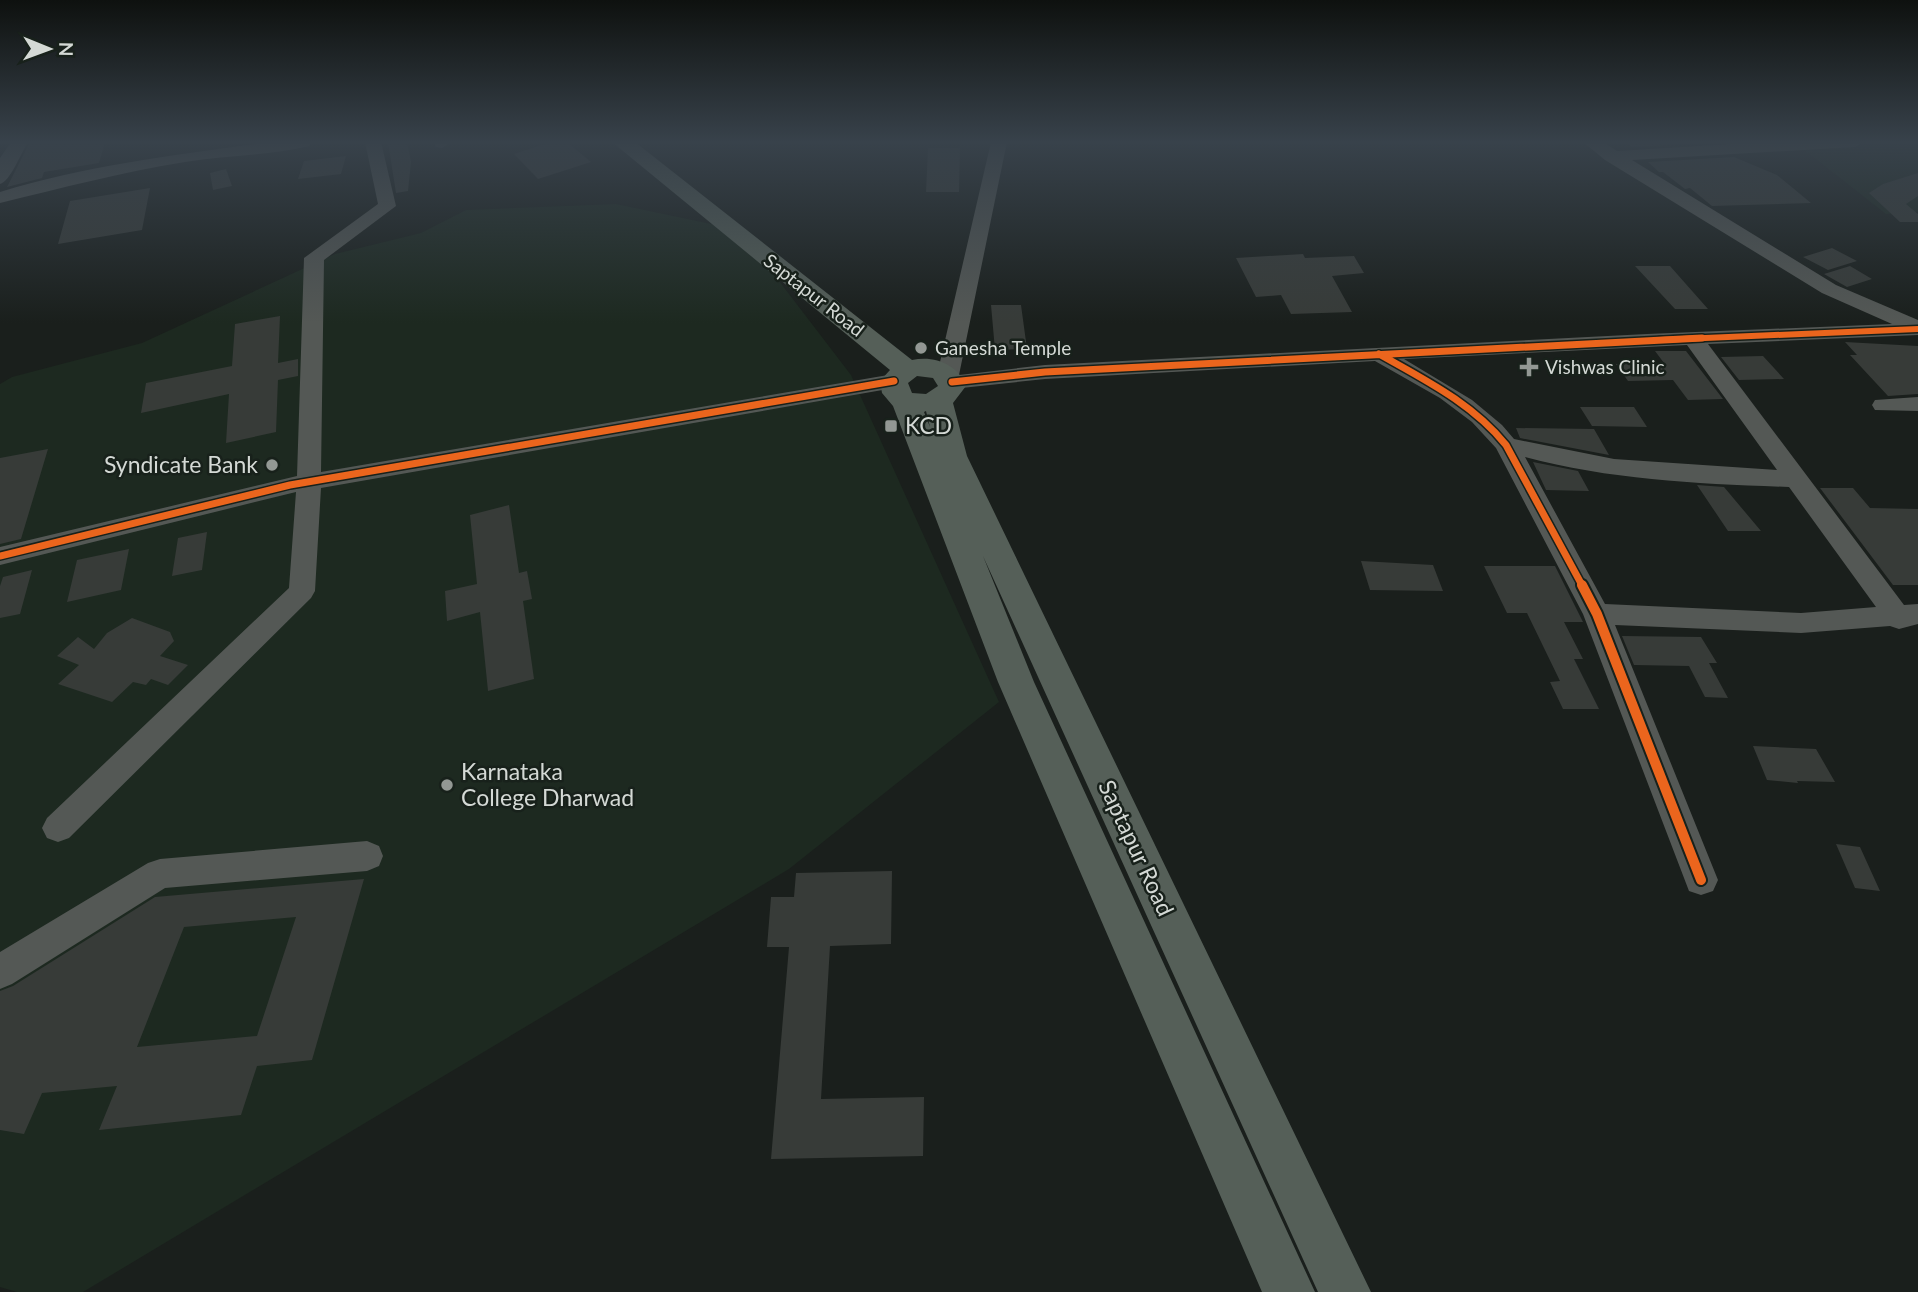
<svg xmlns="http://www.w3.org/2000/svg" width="1918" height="1292" viewBox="0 0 1918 1292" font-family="Lato,sans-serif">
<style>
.built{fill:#1d2920}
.building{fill:#373b38;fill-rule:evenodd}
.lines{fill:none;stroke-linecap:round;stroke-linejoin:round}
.minor{fill:#545855;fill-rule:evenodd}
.major{fill:#555f58;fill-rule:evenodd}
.cycleway-far2-casing{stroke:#18211b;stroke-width:9}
.cycleway-far1-casing{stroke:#18211b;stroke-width:10}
.cycleway-casing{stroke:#18211b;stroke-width:14}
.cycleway-far2{stroke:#eb651d;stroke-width:6}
.cycleway-far1{stroke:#eb651d;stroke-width:7}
.cycleway{stroke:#eb651d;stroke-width:10}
.poi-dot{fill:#939894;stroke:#18211b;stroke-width:2.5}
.labels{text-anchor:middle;stroke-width:5;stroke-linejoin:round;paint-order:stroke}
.far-street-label{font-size:19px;fill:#d4d9d5;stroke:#18211b}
.far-poi-label{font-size:19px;fill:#d4d9d5;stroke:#18211b;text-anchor:start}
.poi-label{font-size:23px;fill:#d4d9d5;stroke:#18211b;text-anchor:start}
.street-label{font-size:23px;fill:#d4d9d5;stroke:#18211b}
</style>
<rect width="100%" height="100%" fill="#1a1f1c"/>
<path class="built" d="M1855,142H1918V212L1886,214L1798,145Z
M616,204L740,230L851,375L999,702L789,869L83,1292H17L0,1287V384L12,377L142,343L335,254L421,233L466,210Z"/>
<path class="building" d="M30,142H105L99,163L44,172L42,178L7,187Z
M388,142H407L411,162L408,191L396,193Z
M551,142H567L591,162L538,179L514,154Z
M1627,142H1717L1632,147Z
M928,148H960L959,192H926Z
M346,156L341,174L298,179L304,161Z
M1734,157L1777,175L1811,203L1712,206L1690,188L1685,189L1663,172H1659L1648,162Z
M226,169L232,186L213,190L210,173Z
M1918,173V196L1906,204L1918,214V222H1900L1869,193L1883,184Z
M150,188L142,230L58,244L70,201Z
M1832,248L1857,261L1828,270L1803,257Z
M1303,254L1305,258L1354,256L1364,273L1332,276L1352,312L1291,314L1281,295L1256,297L1236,258Z
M1635,266H1670L1708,309H1675Z
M1850,266L1872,279L1847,287L1824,274Z
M991,305H1021L1027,349L995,350Z
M280,316L278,363L298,359V376L278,380L276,432L226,443L229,394L141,413L146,383L232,366L235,324Z
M1845,342L1918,346V394L1888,396L1850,355H1857Z
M1655,351H1686L1723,399L1688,400L1673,380L1628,381L1616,364L1664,363Z
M1763,356L1784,379L1739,380L1721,357Z
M1580,407H1634L1647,427L1592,426Z
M1516,428L1594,429L1609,455L1520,438Z
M48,449L21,539L0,544V458Z
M1533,462L1578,471L1589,491L1546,490Z
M1697,485L1724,487L1761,531H1728Z
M1820,488H1853L1870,508L1918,509V585H1893Z
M509,505L519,573L527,571L532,599L523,601L534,679L488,691L480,612L447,621L445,591L477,584L470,515Z
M207,532L202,570L172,576L178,538Z
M129,549L121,590L67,602L77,560Z
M1361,561L1433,565L1443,591L1370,590Z
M1484,566H1555L1583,622H1564L1583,659H1574L1599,709H1563L1550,682L1560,681L1527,613H1507Z
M32,570L20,614L0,618V586L3,577Z
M132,618L170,632L174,641L160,656L188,665L168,685L151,679L146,685L133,682L112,702L58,684L79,665L57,656L78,637L94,649L107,633Z
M1622,636L1701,637L1717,663H1709L1728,698L1705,697L1689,666L1634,665Z
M1753,746L1816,749L1835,782L1797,781L1798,783L1767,780Z
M1836,844L1860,847L1880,891L1855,888Z
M892,871L891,944L830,946L821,1099L924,1097L923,1156L771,1159L789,947H767L771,897H794L796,873Z
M364,879L312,1060L257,1066L241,1115L99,1130L117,1086L42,1093L24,1134L0,1130V991L13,986L155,897ZM296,917L257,1036L137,1047L184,927Z"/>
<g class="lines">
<path class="minor" d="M11,142H28C21,153 10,182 0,184V158Z
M272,142H311L309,146C268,156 226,155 185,162C122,172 62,188 0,203V192C89,165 180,154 272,142Z
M365,142H381L396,206L324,260L321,472L894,374L902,376L905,381L902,386L894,388L321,488L315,591L311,598L69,838L58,842L47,838L42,828L47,818L289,588L296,492L0,565V547L297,476L304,258L378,204Z
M434,142H450V143L442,148L436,147Z
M991,142H1007L959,375L1045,365L1647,334L1892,324L1822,293L1605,160L1583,142H1603L1617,151L1765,142H1863L1855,147L1632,160L1836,285L1918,320V335L1708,344L1904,605L1918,604V624L1899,629L1890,626L1801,633L1615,625L1718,880L1713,891L1701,895L1689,891L1583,614L1496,448L1472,422L1440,398L1375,361L1045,379L952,389L944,387L937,375ZM1687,345L1777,470L1614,459L1514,439L1502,425L1472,400L1404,359ZM1525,457C1611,480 1701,484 1789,487L1876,607L1801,613L1605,604Z
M1918,397V411L1875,410L1872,405L1875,400Z
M367,841L379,846L383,856L379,866L367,871L165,888L12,984L0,989V952L148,863L160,859Z"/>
<path class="major" d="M612,142H635L912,360C934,355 958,364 966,386L953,403L967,456L1371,1292H1318L983,556L1034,682L1315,1292H1262L998,682L893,406L882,393L880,381L890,370ZM917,376L933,378L938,386L926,394L912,393L908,383ZM926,411L930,427L924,412Z"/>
<g class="cycleway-far2-casing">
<path id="cycleway-far2" d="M1659,340L1918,329"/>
</g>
<g class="cycleway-far1-casing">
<path id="cycleway-far1" d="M1379,354C1425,380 1472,403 1506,445L1583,587
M952,382L1045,372L1702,338
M0,556L290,485L894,381"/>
</g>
<g class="cycleway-casing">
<path id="cycleway" d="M1582,585L1597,614L1701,880"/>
</g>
<use href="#cycleway-far2" class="cycleway-far2"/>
<use href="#cycleway-far1" class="cycleway-far1"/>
<use href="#cycleway" class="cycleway"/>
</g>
<linearGradient id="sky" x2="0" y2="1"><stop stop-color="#0e110f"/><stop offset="0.44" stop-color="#38424b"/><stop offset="1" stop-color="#38424b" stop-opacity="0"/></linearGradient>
<rect width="1918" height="323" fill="url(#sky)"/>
<g class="poi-dot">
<circle cx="921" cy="348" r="7"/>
<path d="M1525.5 356.5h7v7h7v7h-7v7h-7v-7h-7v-7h7z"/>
<rect x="884" y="419" width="14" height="14" rx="3.5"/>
<circle cx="272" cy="465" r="7"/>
<circle cx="447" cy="785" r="7"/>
</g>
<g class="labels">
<g class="far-street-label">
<text transform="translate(814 295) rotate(38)" y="7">Saptapur Road</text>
</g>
<g class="far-poi-label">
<text x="935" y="355">Ganesha Temple</text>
<text x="1545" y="374">Vishwas Clinic</text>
</g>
<g class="poi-label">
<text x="905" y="434">KCD</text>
<text x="258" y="473" text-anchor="end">Syndicate Bank</text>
<text x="461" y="780">Karnataka<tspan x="461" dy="26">College Dharwad</tspan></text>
</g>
<g class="street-label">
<text transform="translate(1136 848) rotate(65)" y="8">Saptapur Road</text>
</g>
</g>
<g transform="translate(49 49) rotate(91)" stroke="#18211b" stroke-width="5" paint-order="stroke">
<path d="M0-5L12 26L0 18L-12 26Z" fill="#d4d9d5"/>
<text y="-10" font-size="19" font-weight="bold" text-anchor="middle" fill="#d4d9d5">N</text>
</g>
</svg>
